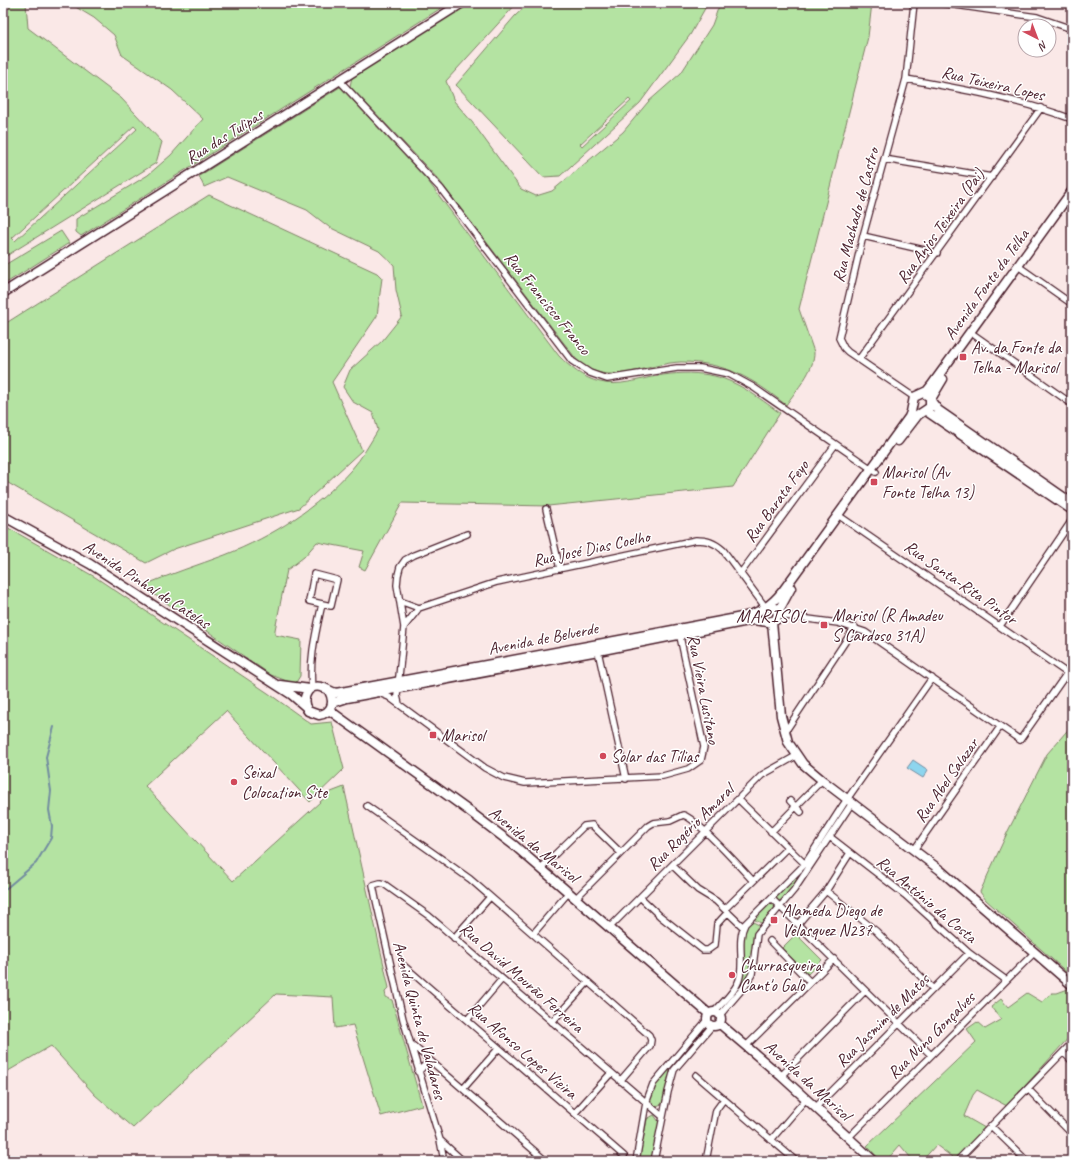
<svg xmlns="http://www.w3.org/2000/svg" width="1075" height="1164" viewBox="0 0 1075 1164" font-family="Caveat,sans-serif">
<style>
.green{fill:#b4e3a2;stroke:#7f8166;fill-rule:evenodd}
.water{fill:#8dd5ee;stroke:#728ca0}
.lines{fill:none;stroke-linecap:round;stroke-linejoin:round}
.stream{stroke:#728ca0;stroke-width:2}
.street-casing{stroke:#4a1f2b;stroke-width:8}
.secondary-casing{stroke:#4a1f2b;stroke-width:11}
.street{stroke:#fff;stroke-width:5.5}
.secondary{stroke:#fff;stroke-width:8}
.poi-dot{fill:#d1495b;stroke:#fff;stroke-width:1.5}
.labels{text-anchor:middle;stroke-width:3;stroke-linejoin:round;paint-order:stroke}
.street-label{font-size:17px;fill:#4a1f2b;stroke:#fff}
.poi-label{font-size:17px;fill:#4a1f2b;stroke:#fff;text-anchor:start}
.neighbourhood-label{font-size:18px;letter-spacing:1px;fill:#4a1f2b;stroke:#fff}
</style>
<rect width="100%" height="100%" fill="#fae8e7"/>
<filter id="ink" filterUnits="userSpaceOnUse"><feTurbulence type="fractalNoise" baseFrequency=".025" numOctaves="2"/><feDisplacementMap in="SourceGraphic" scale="8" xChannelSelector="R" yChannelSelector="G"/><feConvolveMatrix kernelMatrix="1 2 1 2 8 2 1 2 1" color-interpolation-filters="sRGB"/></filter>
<g filter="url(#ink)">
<path class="green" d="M3,3H26L28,28L121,98L162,142L156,163L3,258ZM134,126L137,129L15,241L12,238Z
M69,3H449L81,236L76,232V219L148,175L171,155L203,119L172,90L122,55L114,35L94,18Z
M469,3H517L446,81L454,101L472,122L521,189L536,196L552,191L623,132L648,102L681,73L712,25L720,3H872L868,37L799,309L814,352C815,370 796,390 786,405C752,378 725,362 681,362C649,363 616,385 585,367C576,361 570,350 563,342L439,180L350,86L352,77Z
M529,3H708L690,35L640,103L560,176L543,177L456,85L515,16ZM629,99L631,101L582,146L580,144Z
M340,87L428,181L559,356C571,368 583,378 600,382C618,387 639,379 657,376C674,373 692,372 709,375C735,379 759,398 780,413L733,487L548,506L402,503L365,570L359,567L364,551L317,542L304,557L287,570L275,630V635L301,640L300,676L295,684L271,675L142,586C170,574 198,565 225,555C273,536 317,508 351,470C362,458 370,443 378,430L373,413L353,402L343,387L350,370L382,341L402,316L396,290L394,265L379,251L329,227L307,210L227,177L204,187L199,176Z
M209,195L377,273L382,278L377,316L332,382L362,450L299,508L174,549L146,563L3,480V325Z
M61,231L69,243L3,285V266Z
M3,525L95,577L268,693L311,724L332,722L344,769L310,802L226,711L145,786L233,881L331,792L344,787L389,988L385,992L386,997L392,1000L422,1105L381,1116L353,1025L335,1028L333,997L276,994L133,1128L95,1095L51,1046L3,1074Z
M1072,725V977L986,900L980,892L1008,831L1047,754Z
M845,806H847L802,876L783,899L779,901L776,897L777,894L806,866Z
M771,903L774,905L775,910L761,923L753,919Z
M751,921L759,925C750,937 754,949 752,964C750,980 735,994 725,1006C728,996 742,989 743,975C745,957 738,935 751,921Z
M796,934L822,960L808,974L782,948Z
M1068,989L1072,992V1034L1007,1106L977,1090L973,1095L964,1116L985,1128L956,1160L936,1145L922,1161H909L911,1158L900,1145L886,1161H881L867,1146L976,1042L967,1029L977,1022L985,1029L1001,1020L991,1007L1001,999L1008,1007L1027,993L1042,1002L1052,993H1057Z
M671,1066L673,1067L668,1078L663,1101L662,1104L656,1106L650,1101C651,1087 662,1077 671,1066Z
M654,1115L659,1122L652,1161H639L647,1119Z"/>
<path class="water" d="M913,760L928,770L923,778L907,768Z"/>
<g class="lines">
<path class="stream" d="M3,891L36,863L51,838L52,826L49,810L51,791L46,757L54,727"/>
<g class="street-casing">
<path id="street" d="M942,3L1037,17L1072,29
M906,79C962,89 1018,99 1072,119
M339,80L441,189L572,361L590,373L607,379L677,368H700L729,374L753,387L876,472
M884,159L992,177
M863,236L937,253
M1018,266L1072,304
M970,332L1072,404
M859,359L1041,108
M914,397L848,352L844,348L839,338L863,236L906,79L914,3
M546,509L560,569
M838,515L1067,673
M314,574L337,580L331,606L309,601Z
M740,574L835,445
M400,601L419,608
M778,615L838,623L865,632L1020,740L1072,666
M1000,626L1072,520
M404,627L419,608L497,582L696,540C707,540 714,542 723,550L766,608
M598,651L626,779
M312,688C309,659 316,632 322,604
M379,693L389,697L485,768L504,778L525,783L663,776L688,769L701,760L704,747L679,632
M399,704L397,696L404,627L397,585L398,575L400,567L405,560L414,555L467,534
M785,732L855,627
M738,799L805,864
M790,801L801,812
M367,806L470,879L649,1035L651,1040L650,1046L620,1081
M771,832L822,780
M830,837L905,895L969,953L1006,980
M914,850L1000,727
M672,865L698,890L716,901L743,927
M541,868L584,826L592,825L621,853
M826,891L876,931L933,989
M640,897L660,916L703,950H708L715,945L717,924L728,912
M576,898L648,826L653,823L670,821L683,815C695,817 742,869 753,881
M771,898L931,1055
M725,909L787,848
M798,924L826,891L850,853
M610,927L762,775L796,756
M533,934L569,892
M454,938L490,897
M770,941L810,982
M403,965L624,1156
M714,1012C722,1003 735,992 739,980C745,962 736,941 745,924L805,864L843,805L932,678
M720,1015L745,986L752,974L757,934L794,890L852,803
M467,1020L502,979
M552,1022L588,982
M410,1043L546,1161
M746,1046L834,959
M1064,1053L1072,1061
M418,1072L424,1066L432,1063
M696,1075L796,1161
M781,1076L865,991
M463,1089L499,1048
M1028,1089L1072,1134
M816,1107L969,953
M575,1113L611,1073
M991,1126L1027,1161
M849,1137L1034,953
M440,1140L463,1161
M771,1140L806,1099
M444,1161L440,1140L403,1019L376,900L373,885L380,883L384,884L429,916L662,1116
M532,1161L538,1154
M636,1161L646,1103L653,1084L707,1020
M654,1161L668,1092L674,1070L712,1026
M706,1161L716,1110L724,1099
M957,1161L1072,1043"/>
</g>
<g class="secondary-casing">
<path id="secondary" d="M3,293L462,3
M931,399L943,379
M931,401L938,410L1072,503
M926,411L1072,510
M898,441L918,415L930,407V397L923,393
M3,516L90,564L292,695L306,707
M778,612L791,588
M772,622L781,716L788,742L803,764L822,780L940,870L1072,985
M280,685L310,689
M329,691C335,702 332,713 319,715L308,711C300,700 307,684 321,687C327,688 331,692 336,693L742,617C759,613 771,606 782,592L909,417L911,412L914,397L927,391L931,386L1072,191
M332,703L347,698L598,651L753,620L768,622L776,620L778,613L774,607L769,606
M329,710L469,811L515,846L709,1014
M707 1019a7 7 0 1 1 14 0a7 7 0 1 1-14 0Z
M720,1024L781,1076L874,1161"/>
</g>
<use href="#street" class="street"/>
<use href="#secondary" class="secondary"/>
</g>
</g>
<g class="poi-dot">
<rect x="959" y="353" width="8" height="8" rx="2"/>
<rect x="870" y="478" width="8" height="8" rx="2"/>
<rect x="820" y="621" width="8" height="8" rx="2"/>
<rect x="429" y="731" width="8" height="8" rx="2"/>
<circle cx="603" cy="756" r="4"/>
<circle cx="234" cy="782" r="4"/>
<rect x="770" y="916" width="8" height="8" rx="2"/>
<circle cx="732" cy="975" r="4"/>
</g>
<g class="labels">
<g class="street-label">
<text transform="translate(993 83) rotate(13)" y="6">Rua Teixeira Lopes</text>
<text transform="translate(224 136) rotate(-32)" y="6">Rua das Tulipas</text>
<text transform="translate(855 215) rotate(-75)" y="6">Rua Machado de Castro</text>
<text transform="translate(940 226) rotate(-54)" y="6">Rua Anjos Teixeira (Pai)</text>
<text transform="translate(986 284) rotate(-54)" y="6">Avenida Fonte da Telha</text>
<text transform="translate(548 303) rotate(51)" y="6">Rua Francisco Franco</text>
<text transform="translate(776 501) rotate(-54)" y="6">Rua Barata Feyo</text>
<text transform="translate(591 548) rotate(-12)" y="6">Rua José Dias Coelho</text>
<text transform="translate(961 582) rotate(35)" y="6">Rua Santa-Rita Pintor</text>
<text transform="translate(147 584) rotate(33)" y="6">Avenida Pinhal de Catelas</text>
<text transform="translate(543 638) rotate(-11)" y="6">Avenida de Belverde</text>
<text transform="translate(704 689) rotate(79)" y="6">Rua Vieira Lusitano</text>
<text transform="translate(946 780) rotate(-55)" y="6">Rua Abel Salazar</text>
<text transform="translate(690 827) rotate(-45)" y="6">Rua Rogério Amaral</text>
<text transform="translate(534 844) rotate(39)" y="6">Avenida da Marisol</text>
<text transform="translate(927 899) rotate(40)" y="6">Rua António da Costa</text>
<text transform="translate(522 977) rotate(41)" y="6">Rua David Mourão Ferreira</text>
<text transform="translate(420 1020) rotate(75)" y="6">Avenida Quinta de Valadares</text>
<text transform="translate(882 1020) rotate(-45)" y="6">Rua Jasmim de Matos</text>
<text transform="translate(931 1035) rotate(-45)" y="6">Rua Nuno Gonçalves</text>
<text transform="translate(523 1050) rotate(41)" y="6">Rua Afonso Lopes Vieira</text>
<text transform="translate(808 1080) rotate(42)" y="6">Avenida da Marisol</text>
</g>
<g class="poi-label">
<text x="971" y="353">Av. da Fonte da<tspan x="971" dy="20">Telha - Marisol</tspan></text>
<text x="882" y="478">Marisol (Av<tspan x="882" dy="20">Fonte Telha 13)</tspan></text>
<text x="832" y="621">Marisol (R Amadeu<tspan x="832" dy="20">S Cardoso 31A)</tspan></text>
<text x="441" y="741">Marisol</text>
<text x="611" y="762">Solar das Tílias</text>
<text x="242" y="778">Seixal<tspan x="242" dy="20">Colocation Site</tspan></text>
<text x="782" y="916">Alameda Diego de<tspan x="782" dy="20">Velasquez N237</tspan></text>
<text x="740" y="971">Churrasqueira<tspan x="740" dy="20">Cant'o Galo</tspan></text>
</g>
<g class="neighbourhood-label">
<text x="772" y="622">MARISOL</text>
</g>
</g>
<rect width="1075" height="1164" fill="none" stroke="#fff" stroke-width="16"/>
<rect x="8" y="8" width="1059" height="1148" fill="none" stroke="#4a1f2b" stroke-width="1.5" filter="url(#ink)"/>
<g transform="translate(1037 38) rotate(138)"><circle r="19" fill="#ffffff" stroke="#b7a5aa"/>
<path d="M0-3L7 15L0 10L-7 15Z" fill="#d1495b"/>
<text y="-6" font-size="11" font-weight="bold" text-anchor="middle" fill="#4a1f2b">N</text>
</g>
</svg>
